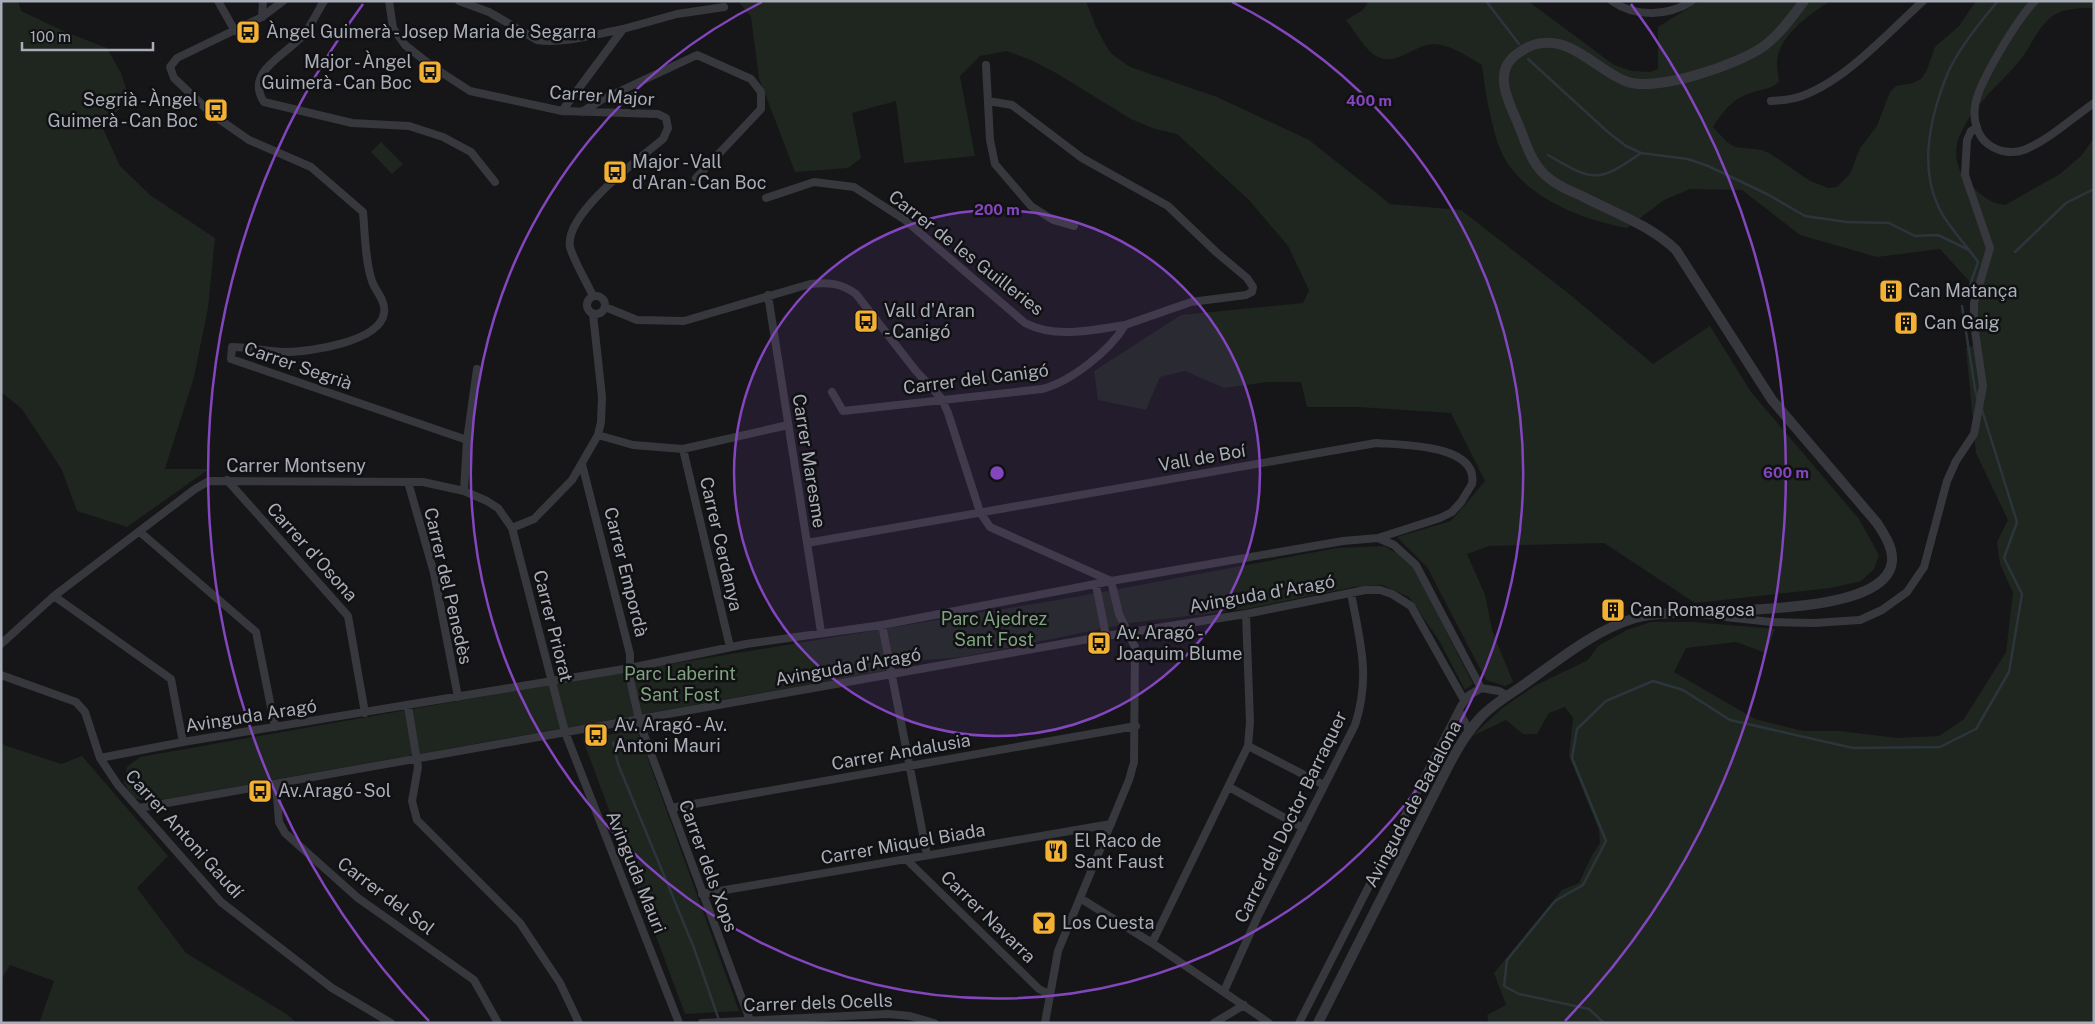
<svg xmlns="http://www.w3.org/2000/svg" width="2095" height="1024" viewBox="0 0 2095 1024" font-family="'Public Sans',sans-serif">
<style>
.green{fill:#1e261f}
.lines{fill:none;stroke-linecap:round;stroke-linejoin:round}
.stream{stroke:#2c353c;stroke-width:2.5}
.minor{stroke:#37383d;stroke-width:8}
.tertiary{stroke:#37383d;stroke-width:10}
.ring{fill:none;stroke:#8446be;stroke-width:2.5}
.labels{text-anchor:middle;stroke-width:5;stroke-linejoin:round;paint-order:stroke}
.poi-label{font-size:18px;fill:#a8adb8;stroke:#111113;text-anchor:start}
.street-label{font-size:18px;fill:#a8adb8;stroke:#111113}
.park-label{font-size:18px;fill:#7fa381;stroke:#111113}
.centre{fill:#8446be;stroke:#111113;stroke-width:2.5}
.ring-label{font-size:15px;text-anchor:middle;font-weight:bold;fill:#8446be;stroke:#111113;stroke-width:5;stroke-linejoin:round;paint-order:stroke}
</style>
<rect width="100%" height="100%" fill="#161618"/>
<path class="green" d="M1,1H18L21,11L68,33L107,48L121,73L130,101L101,124L120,166L150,195L215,238L208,308L194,377L165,469H209L127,527L77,511L62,470L22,409L1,392Z
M738,1H1086L1096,27L1106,46L1112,54L1130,67L1217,97L1309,140L1390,204L1461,210L1568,293L1653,364L1710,326L1751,392L1859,519L1879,555L1874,569L1861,581L1831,588L1695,603L1604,543L1489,546L1467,554L1485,595L1492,630L1513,682L1505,686L1486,680L1427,567L1397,537L1451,521L1485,481L1451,413L1358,407H1307L1301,382H1268L1224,388L1185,371L1160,377L1146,410L1098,400L1094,371L1181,315L1303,303L1309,290L1288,246L1249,200L1177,134L1155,129L1131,119L1056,73L1031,60L1007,51L980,56L960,76L975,156L904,163L896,101L852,113L861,158L848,168L795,172L759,78L751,17Z
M1369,1H1528L1614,65L1632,71L1650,72L1658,69V27L1700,1H1830C1809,15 1779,35 1777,62C1777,68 1778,76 1779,82C1771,89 1764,89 1754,92C1734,97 1723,111 1713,127L1727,142L1735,147L1762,150L1771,154L1810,181L1828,188L1837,187L1850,174L1860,148L1877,126L1890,92L1896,86L1913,83L1921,79L1926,72L1935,47L1959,26L1976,1H2094V8C2082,8 2067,8 2056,14C2040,22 2032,45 2021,59C1997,90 1929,138 1968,182C1979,194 1989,203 2005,205L2060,174L2081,156L2094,138V1023H1489L1487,1015L1506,1005L1494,973L1562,890L1579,883L1592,855L1600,843L1599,830L1569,756L1573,718L1565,707L1549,713L1537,734H1523L1506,720L1472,736L1501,709L1536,685L1588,660L1598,646L1627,630L1651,622H1692L1775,629L1766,653L1736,642L1686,648L1674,672L1755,719L1803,731H1840L1897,738L1939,736L1964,719L2006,652L2013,593L2000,564L1997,542L2008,520L1976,453L1966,348L1975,345L1979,292L1940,249L1877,257L1800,235L1742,190L1690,189L1664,200L1627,228C1579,219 1516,195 1498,144C1490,118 1485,92 1482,65C1468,57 1450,44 1433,44C1414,45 1397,66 1378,57C1365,51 1355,31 1346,20L1363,10Z
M381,142L403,164L392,174L371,152Z
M1384,546L1402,556L1415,569L1473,684L1465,690L1440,642L1409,597L1382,585L1354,587L1246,609L1130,623L963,657L912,661L884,671L149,802L134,798L124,783L127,767L140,757L605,675L1075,597L1337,548Z
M637,729L739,1011L685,1014L583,740Z
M1,744L61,764L82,756L168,856L137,888L186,953L288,1015L296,1023H39L54,981L10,965L1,980Z"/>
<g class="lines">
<path class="stream" d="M1486,1L1519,44
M1528,59L1609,133L1626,146L1641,153L1688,159L1708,166L1767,194L1805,216L1847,222L1889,223L1915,236L1938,235L1969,250
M1548,155C1594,182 1598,183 1641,153
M2015,252L2066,203L2094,189
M1967,294L1978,262C1965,243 1947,226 1938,206C1920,167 1930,119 1945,80C1954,54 1980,22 1998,1
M1962,306L1975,389L1978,400
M613,742L618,764L694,948L719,1020
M1604,1023L1589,1009L1519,994L1504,986L1507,960L1555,901L1583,885L1606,841L1572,758L1577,729L1606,701L1653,681L1683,690L1730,720L1853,748L1940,747L1976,729L2009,672L2022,594L2004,558L2017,522L1982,410"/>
<path class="minor" d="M218,1L235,31
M283,1L262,17L177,58L170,67L174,78L213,115L249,140L311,167L363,212C365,233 365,261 372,281C375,291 386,300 384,313C380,342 309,352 285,352C267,352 250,347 232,347L231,359L467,440
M324,1C317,12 312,25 303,35C287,55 244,71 264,102L352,123L409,126L443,137L471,152L495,182
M389,1L393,28L405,45L433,67L470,91L562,111L658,114L666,118L668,128L663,139C639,159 564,214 570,247C572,257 588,285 593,296
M459,1L489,12L537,40C565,44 596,34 623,29
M1612,1C1636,18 1668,16 1692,1
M2035,1C2018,18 1978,83 1975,106C1973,120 1977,136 1988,144C1998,152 2012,154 2024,150C2049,140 2072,118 2094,103
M262,17L263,1
M986,65L990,140L995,164L1031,206L1053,220L1074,226
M1771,101C1781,100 1792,100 1802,96C1846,80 1888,33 1923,1
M562,111L623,29L677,14L724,7
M582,112L601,100L697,55L751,79L761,92V109L696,178
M766,198L814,182L854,187L905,220L1025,323C1056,339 1091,330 1125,325
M768,295L821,632
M587 305a9 9 0 1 1 18 0a9 9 0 1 1-18 0Z
M605,307L637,320L684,321L810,284C828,282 841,283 856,294L916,371L942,399L948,413L980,512L990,527L1111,581
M832,392L843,411L1042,389C1070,382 1110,351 1125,325L1191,302L1246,295L1252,292L1253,287L1247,278L1216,252L1168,206L1082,158L1012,105L988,101
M598,435L633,445L683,449L788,425
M683,449L730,647
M582,464L630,654V679L640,724L751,1023
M227,480L348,616L365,713
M408,482L434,573L458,697
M464,491L467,440L477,369
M512,528L534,519L572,480L598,435L601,422L602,397L593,314
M140,532L256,632L275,727
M807,543L1376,443C1401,445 1479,444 1472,484L1461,502L1452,512L1440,518L1378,538
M1096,585L1106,636
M54,596L171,679L183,742
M1699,614L1771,622L1814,623L1860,620L1882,610L1907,592L1924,567L1947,481L1956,461L1974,434L1983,386L1974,324V303L1990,248L1965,175L1967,140L1971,131L1977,127
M882,625L927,855
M1,644L54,596L195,489L209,481L423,482L464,491L487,501L498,508L512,528L565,732L679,1023
M1,675L76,702L85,712L100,758L118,785L221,902L332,988L391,1023
M408,706L418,767L412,801L417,820L520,923L560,983L579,1023
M1459,711L1469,730
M1248,746L1324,785
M100,758L183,742L630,668L746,644L882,625L1111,581L1343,541L1378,538L1394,545L1416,565L1481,688L1499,691L1508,696
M276,784L279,822L285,833L358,898L474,980L498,1023
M1229,787L1303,828
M139,808L1106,636L1246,614L1365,590H1380L1392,594L1411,606L1464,700
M671,808L1136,726
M907,860L1039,989L1049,994
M702,894L1111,824
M1080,898L1152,943L1269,1023
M1152,943L1248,746L1250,722L1246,614
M1224,991L1257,918L1355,725C1371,676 1360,642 1351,593
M702,1023L888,1014L910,1016L934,1023
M1045,1023L1058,951L1129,780L1134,762L1135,647L1119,614L1111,581
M1214,1023L1244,1005
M1299,1023L1461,706L1468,696L1481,688"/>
<path class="tertiary" d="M1318,1023L1451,761C1459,746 1468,731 1480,718C1491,706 1506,697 1519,688C1555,663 1592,631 1635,618C1681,604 1887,624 1892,561C1893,547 1884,534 1877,523L1772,400L1676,250C1650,225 1614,213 1582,196C1568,190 1554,184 1543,173C1531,161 1525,141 1519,126C1509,102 1490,70 1520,52C1527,47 1535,43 1544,43C1574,40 1599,71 1625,81C1655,93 1738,65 1764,46C1780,34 1792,17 1804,1"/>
</g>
<circle cx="997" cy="473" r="263" fill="#8446be" fill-opacity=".12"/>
<g class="ring">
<circle cx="997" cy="473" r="263"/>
<path d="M1232 2A526 526 0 1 1 762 2"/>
<path d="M429 1021A789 789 0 0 1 363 4M1631 4A789 789 0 0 1 1565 1021"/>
</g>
<defs>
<g id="bus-square" transform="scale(1.25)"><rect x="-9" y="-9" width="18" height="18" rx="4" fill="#f2b134" stroke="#111113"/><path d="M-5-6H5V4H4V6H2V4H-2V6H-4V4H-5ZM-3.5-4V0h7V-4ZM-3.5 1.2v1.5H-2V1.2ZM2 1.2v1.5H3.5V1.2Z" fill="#111"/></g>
<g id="building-square" transform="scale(1.25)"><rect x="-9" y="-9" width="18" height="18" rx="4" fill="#f2b134" stroke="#111113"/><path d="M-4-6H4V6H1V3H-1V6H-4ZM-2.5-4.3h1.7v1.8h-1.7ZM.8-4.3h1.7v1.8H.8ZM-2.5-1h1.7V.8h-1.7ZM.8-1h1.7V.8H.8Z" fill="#111"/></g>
<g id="restaurant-square" transform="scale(1.25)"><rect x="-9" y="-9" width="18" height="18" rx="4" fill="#f2b134" stroke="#111113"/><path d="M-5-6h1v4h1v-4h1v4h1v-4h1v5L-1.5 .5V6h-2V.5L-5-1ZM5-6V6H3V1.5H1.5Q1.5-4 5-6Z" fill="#111"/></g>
<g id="bar-square" transform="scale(1.25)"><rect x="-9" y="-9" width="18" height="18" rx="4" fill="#f2b134" stroke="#111113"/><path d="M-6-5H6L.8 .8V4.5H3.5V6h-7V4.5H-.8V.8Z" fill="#111"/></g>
</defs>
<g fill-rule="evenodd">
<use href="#bus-square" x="248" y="32"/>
<use href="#bus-square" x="430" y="72"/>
<use href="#bus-square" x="216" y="110"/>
<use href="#bus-square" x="615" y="172"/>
<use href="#building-square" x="1891" y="291"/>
<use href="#bus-square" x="866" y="321"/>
<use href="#building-square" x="1906" y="323"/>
<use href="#building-square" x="1613" y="610"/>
<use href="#bus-square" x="1099" y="643"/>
<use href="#bus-square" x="596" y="735"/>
<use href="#bus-square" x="260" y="791"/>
<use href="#restaurant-square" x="1056" y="851"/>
<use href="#bar-square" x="1044" y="923"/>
</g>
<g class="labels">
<g class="poi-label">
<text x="266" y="38">Àngel Guimerà - Josep Maria de Segarra</text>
<text x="412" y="68" text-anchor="end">Major - Àngel<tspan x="412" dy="21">Guimerà - Can Boc</tspan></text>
<text x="198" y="106" text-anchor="end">Segrià - Àngel<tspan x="198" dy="21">Guimerà - Can Boc</tspan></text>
<text x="632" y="168">Major - Vall<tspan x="632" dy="21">d'Aran - Can Boc</tspan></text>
<text x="1908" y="297">Can Matança</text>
<text x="884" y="317">Vall d'Aran<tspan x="884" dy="21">- Canigó</tspan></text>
<text x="1924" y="329">Can Gaig</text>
<text x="1630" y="616">Can Romagosa</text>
<text x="1116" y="639">Av. Aragó -<tspan x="1116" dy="21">Joaquim Blume</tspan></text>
<text x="614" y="731">Av. Aragó - Av.<tspan x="614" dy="21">Antoni Mauri</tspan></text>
<text x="278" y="797">Av.Aragó - Sol</text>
<text x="1074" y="847">El Raco de<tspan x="1074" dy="21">Sant Faust</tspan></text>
<text x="1062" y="929">Los Cuesta</text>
</g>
<g class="street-label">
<text transform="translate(602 96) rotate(4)" y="6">Carrer Major</text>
<text transform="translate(966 253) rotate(38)" y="6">Carrer de les Guilleries</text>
<text transform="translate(298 366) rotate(19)" y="6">Carrer Segrià</text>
<text transform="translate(976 379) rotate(-7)" y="6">Carrer del Canigó</text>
<text transform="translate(1202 458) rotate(-10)" y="6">Vall de Boí</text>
<text transform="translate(809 461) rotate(81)" y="6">Carrer Maresme</text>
<text x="296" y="472">Carrer Montseny</text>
<text transform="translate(721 544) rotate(77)" y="6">Carrer Cerdanya</text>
<text transform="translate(312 552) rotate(48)" y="6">Carrer d'Osona</text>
<text transform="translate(626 572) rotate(76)" y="6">Carrer Empordà</text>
<text transform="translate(448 586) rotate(77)" y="6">Carrer del Penedès</text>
<text transform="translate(1262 594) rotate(-10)" y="6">Avinguda d'Aragó</text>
<text transform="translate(553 626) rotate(76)" y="6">Carrer Priorat</text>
<text transform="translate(848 667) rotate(-10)" y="6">Avinguda d'Aragó</text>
<text transform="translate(251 716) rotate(-9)" y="6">Avinguda Aragó</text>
<text transform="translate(901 752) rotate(-10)" y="6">Carrer Andalusia</text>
<text transform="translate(1413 804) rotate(-62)" y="6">Avinguda de Badalona</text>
<text transform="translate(1291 817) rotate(-64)" y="6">Carrer del Doctor Barraquer</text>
<text transform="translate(184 834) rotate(48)" y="6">Carrer Antoni Gaudí</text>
<text transform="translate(903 844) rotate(-10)" y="6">Carrer Miquel Biada</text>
<text transform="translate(708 866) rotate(70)" y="6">Carrer dels Xops</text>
<text transform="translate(636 872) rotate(68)" y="6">Avinguda Mauri</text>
<text transform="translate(386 896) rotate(37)" y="6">Carrer del Sol</text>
<text transform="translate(988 917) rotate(44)" y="6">Carrer Navarra</text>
<text transform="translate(818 1003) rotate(-2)" y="6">Carrer dels Ocells</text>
</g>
<g class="park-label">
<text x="994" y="625">Parc Ajedrez<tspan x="994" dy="21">Sant Fost</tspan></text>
<text x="680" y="680">Parc Laberint<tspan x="680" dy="21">Sant Fost</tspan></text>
</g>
</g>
<circle cx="997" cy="473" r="8" class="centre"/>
<g class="ring-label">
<text x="1369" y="106">400 m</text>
<text x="997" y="215">200 m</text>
<text x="1786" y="478">600 m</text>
</g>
<rect width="2095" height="1024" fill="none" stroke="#a8adb8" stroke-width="5"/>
<path d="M22 42v8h131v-8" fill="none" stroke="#a8adb8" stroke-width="2.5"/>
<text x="30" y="42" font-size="15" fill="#a8adb8" stroke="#111113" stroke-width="4" paint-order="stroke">100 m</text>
</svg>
